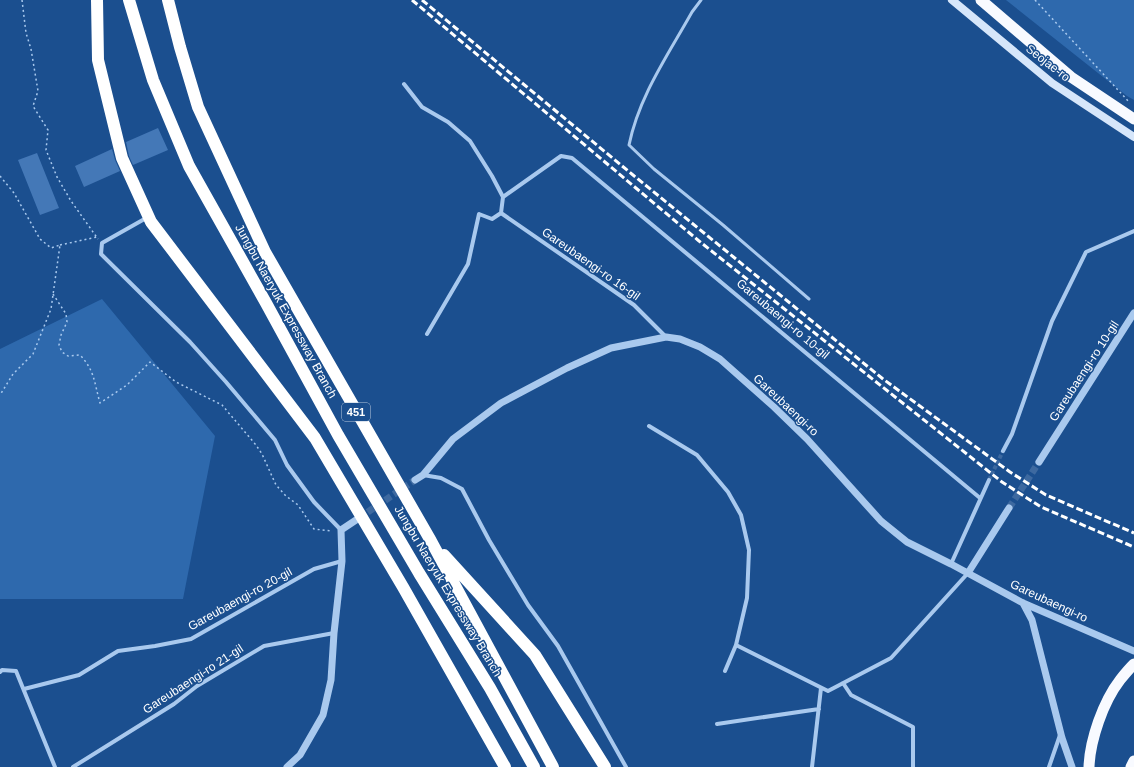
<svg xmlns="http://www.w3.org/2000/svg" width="1134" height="767" viewBox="0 0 1134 767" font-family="Helvetica,sans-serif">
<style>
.green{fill:#2e69ad}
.building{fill:#4478b7}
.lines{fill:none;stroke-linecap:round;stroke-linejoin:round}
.minor-tunnel{stroke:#3d69a0;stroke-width:4;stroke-dasharray:4 2;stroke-linecap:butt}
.tertiary-tunnel{stroke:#3d69a0;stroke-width:7;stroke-dasharray:7 3.5;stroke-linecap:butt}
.path{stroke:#a9c9ee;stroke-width:1.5;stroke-dasharray:2 3;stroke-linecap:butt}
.service{stroke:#a9c9ee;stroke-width:3}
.minor{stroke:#a9c9ee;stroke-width:4}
.tertiary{stroke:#a9c9ee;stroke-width:7}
.secondary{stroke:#d6e6fa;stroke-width:8}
.trunk{stroke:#f8faff;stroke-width:11}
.motorway{stroke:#fff;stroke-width:12}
.rail{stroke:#fff;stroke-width:3;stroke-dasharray:7 3;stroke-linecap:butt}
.labels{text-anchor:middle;stroke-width:3;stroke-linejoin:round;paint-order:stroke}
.shield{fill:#1b4f8f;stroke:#bbcadd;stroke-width:1}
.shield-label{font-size:11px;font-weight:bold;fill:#fff}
.street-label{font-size:12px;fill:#fff;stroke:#1b4f8f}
</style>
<rect width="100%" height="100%" fill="#1b4f8f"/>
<path class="green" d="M1006,0H1134V100L1127,96Z
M102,299L215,436L183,599H0V349Z"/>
<path class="building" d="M158,128L168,150L133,165L129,156L126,142Z
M112,149L115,160L120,171L84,187L75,166Z
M37,153L59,208L40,215L18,160Z"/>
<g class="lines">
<path class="minor-tunnel" d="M989,480L1003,451"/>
<path class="tertiary-tunnel" d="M1009,508L1039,462
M359,518L415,480"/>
<path class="path" d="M22,0L26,33L31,49L38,91L33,106L48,130L46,150L57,177L71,201L98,239
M1035,0L1130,103
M0,176L14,193L40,239L51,248L60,245L51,309L33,354L13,374L0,395
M60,245L97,237
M53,294L66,314L67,322L61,335L59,345L62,352L68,356L80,355C95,371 94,382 100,403L127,385L150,362L176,382L222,405L256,445L262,454L276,485L286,496L298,505L314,529L332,531"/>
<path class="service" d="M701,0L692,12C668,55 639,96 629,145L654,169L723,225L809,299"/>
<path class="minor" d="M404,84L422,107L448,122L470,141L492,176L503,197
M148,217L102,243L101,254L190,342L226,382L275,440L287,465L314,502L341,530
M427,334L468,264L479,214L492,219L501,213
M666,337L634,305L501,213L503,197L561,156L572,158L980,498
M649,426L697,455L728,492L741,515L749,550L747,598L736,645L725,671
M1003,451L1012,434L1052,321L1086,252L1134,231
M423,475L441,478L462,489L489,540L528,605L558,646L626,767
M951,564L989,480
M736,645L828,691L891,658L968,573
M0,672L2,670L16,671L55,767
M843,683L851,695L913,727V767
M24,689L79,675L118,651L155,646L191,639L314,569L342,561
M717,724L819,709
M73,767L174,704L197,686L264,646L334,633
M812,767L821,688
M1049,767L1060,735"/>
<path class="tertiary" d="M1039,462L1134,313
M415,480L423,475L453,439L501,403L567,368L611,348L666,337L680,339L700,347L720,359L774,407L807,439L881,521L907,542L951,564L1023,603L1134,651
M968,573L1009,508
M1023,603L1032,620L1062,738L1072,767
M287,767L300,755L323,715L331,680L334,633L342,561L341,530L356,520"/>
<path class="secondary" d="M952,0L1052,83L1134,137"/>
<path class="trunk" d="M981,0L1071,77L1134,119
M1089,767C1090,740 1103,702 1120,680C1124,675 1129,669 1134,664
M1131,767L1134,761"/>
<path class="motorway" d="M97,0L98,60L122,158L151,222L315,438L403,587L505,767
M129,0L153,80L189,166L266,303L338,435L419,573L490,688L534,767
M168,0L180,47L198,107L265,252L431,541L553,767
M444,555L535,655L605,767"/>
<path class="rail" d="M412,0L699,241L1002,482L1041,507L1134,547
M422,0L633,175L883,379L1010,472L1046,495L1134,533"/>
</g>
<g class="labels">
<rect class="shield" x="342" y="403" width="28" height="18" rx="3"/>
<g class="shield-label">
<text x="356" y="416">451</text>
</g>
<g class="street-label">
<text transform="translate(1048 63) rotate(38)" y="4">Seojae-ro</text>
<text transform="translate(591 264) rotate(35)" y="4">Gareubaengi-ro 16-gil</text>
<text transform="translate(286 311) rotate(61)" y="4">Jungbu Naeryuk Expressway Branch</text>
<text transform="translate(783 319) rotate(40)" y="4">Gareubaengi-ro 10-gil</text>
<text transform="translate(1084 371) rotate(-57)" y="4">Gareubaengi-ro 10-gil</text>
<text transform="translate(786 405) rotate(43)" y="4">Gareubaengi-ro</text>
<text transform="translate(448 591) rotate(59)" y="4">Jungbu Naeryuk Expressway Branch</text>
<text transform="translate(240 599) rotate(-29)" y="4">Gareubaengi-ro 20-gil</text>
<text transform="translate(1049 601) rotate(25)" y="4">Gareubaengi-ro</text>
<text transform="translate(193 679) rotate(-33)" y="4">Gareubaengi-ro 21-gil</text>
</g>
</g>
</svg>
